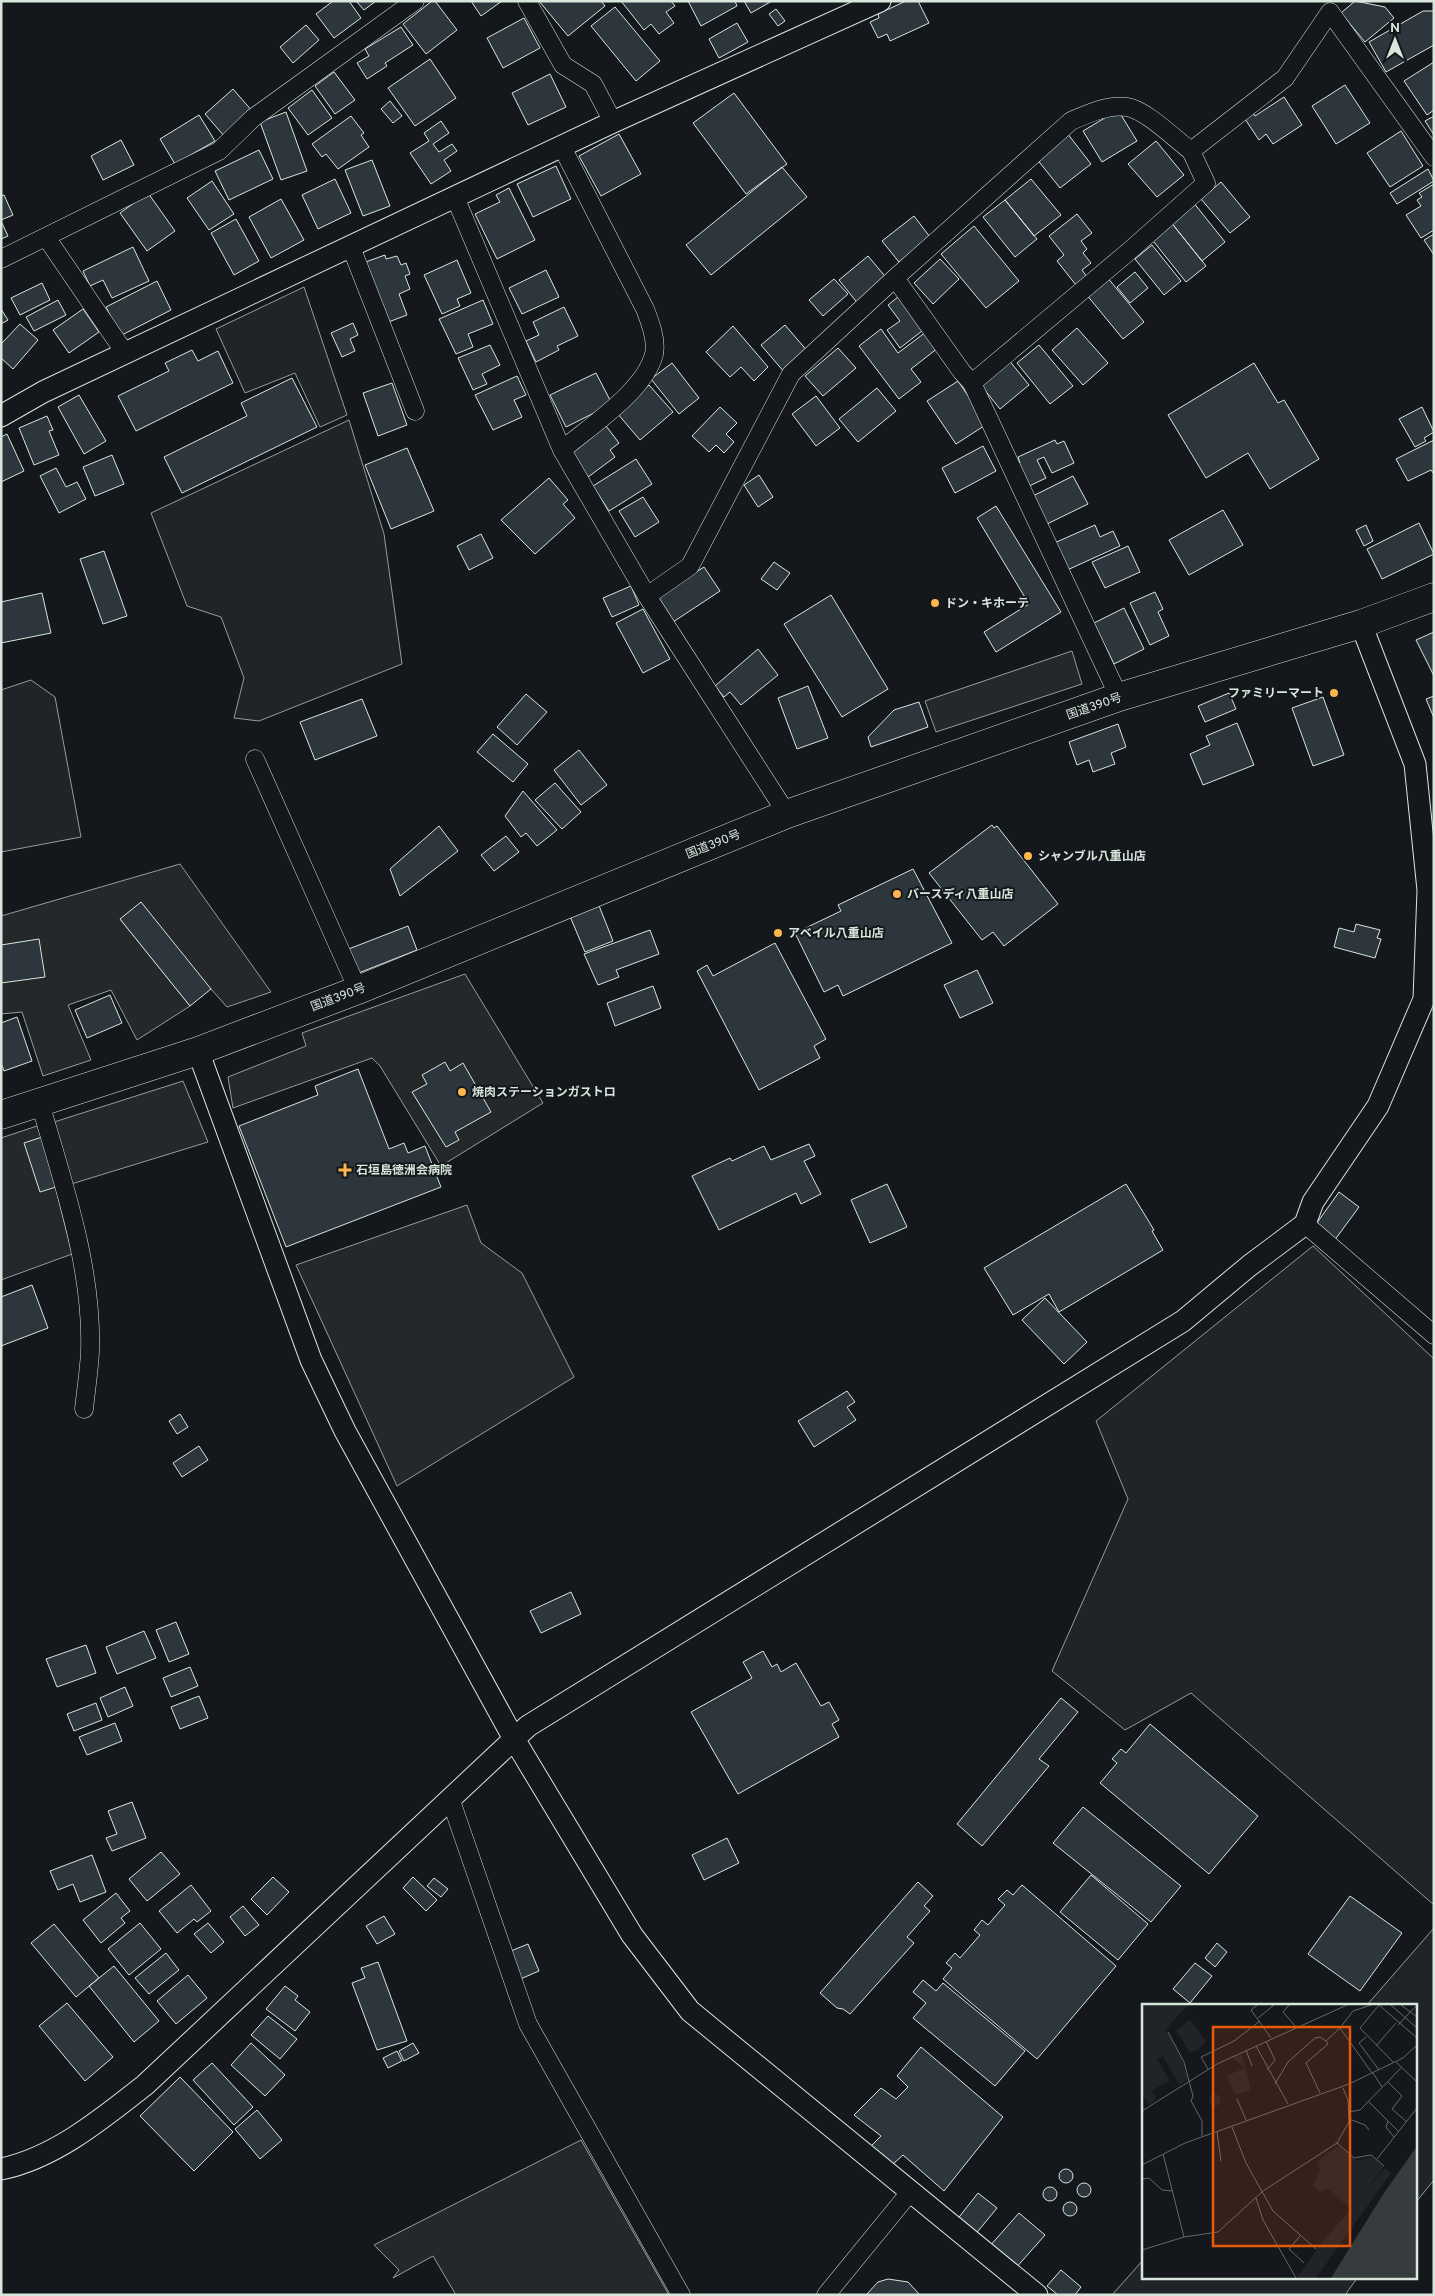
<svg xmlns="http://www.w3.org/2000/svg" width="1435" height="2296" viewBox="0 0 1435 2296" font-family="Overpass,'Noto Sans JP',sans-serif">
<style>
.green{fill:#202428;stroke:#939e99}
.parking{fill:#24282b;stroke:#939e99}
.building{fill:#2c363c;stroke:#d8e6dc}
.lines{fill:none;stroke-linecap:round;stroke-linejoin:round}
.minor-casing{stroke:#d8e6dc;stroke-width:19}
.tertiary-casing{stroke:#d8e6dc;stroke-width:23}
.trunk-casing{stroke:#d8e6dc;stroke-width:29}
.minor{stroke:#14181c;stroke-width:18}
.tertiary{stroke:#14181c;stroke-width:21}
.trunk{stroke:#14181c;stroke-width:28}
.poi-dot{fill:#ffb74d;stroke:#14181c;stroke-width:2}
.labels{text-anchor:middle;stroke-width:4;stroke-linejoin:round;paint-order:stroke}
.poi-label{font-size:12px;font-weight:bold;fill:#d8e6dc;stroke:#14181c;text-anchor:start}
.street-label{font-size:12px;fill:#d8e6dc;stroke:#14181c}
.inset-road{fill:none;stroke:#626a69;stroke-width:1}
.view{fill:#e8590c;fill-opacity:0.15;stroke:#e8590c;stroke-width:2.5}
.inset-edge{fill:none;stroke:#d8e6dc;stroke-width:2.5}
</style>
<rect width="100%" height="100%" fill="#14181c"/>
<path class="green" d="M304,287L347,415L320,427L295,373L245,393L216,329Z
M349,420L384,534L402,664L259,721L234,718L244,678L221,617L187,606L151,513Z
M31,680L55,697L81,837L1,852V690Z
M1313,1246L1434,1359V1905L1191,1693L1125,1730L1052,1671L1128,1499L1096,1421Z
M1434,1928V2180L1416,2202V2005H1367Z
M1144,2259V2277H1358L1345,2295H1112Z"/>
<path class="parking" d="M1072,651L1082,684L936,732L925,701Z
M180,864L271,992L227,1007L211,989L120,919L190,1006L137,1040L111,990L68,1005L91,1060L43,1076L22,1012L1,1014V916Z
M465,974L543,1103L441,1166L380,1066L372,1058L233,1108L228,1077L306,1046L302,1033Z
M183,1081L208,1142L68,1185L51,1123Z
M40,1125L72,1254L1,1280V1138Z
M467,1205L481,1243L522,1273L574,1377L397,1486L296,1265Z
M581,2140L669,2295H456L433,2256L393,2278L399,2270L374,2245Z"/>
<path class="building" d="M333,1H349L361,18L334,38L316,14Z
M356,1H376L364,10Z
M432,1H435L457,30L426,54L403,24Z
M471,1H502L481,16Z
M539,1H601L605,6L568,36Z
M621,1H671L675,6L666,12L674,23L659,34L651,24L644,30Z
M688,1H735L737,6L701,26Z
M744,1H772L751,13Z
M906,1H918L929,23L890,41L887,34L878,38L870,22L879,18L878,14Z
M1355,1L1385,7L1394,18L1365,42L1341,13Z
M615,7L660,61L636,81L591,26Z
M776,9L785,21L778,26L769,14Z
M1423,11H1434V45L1386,72L1369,42Z
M524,18L540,48L503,68L487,38Z
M737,23L748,42L719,58L709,39Z
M306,25L319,40L293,63L280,47Z
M401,27L413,45L385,63L387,66L367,79L357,63L369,56L365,49Z
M430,59L456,98L415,126L388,88Z
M1434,62V110L1427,115L1404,81Z
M334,72L355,100L335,114L315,86Z
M550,74L566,107L528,125L512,93Z
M1345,85L1370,123L1336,144L1312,106Z
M233,89L253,112L225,137L205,114Z
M312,90L332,118L308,135L288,108Z
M734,93L787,164L746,194L693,123Z
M1284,97L1302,125L1273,144L1266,134L1259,140L1243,116L1251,110L1255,116Z
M390,101L402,116L393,123L381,109Z
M1118,110L1137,141L1102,162L1083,131Z
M286,112L307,171L281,180L260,122Z
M199,115L215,141L175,164L160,139Z
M351,116L364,133L361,135L369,147L338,169L326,154L322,157L312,144Z
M1434,116V135L1425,121Z
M441,121L449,133L433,144L439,152L452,144L457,151L444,160L451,171L431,184L410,153L429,141L424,133Z
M1401,131L1423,166L1390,187L1367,153Z
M1067,133L1091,164L1060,188L1036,158Z
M619,134L641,174L601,196L579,156Z
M121,140L134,165L103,180L91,156Z
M1156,141L1184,175L1157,197L1128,164Z
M259,150L273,179L229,200L215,171Z
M372,160L390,206L363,216L345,170Z
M556,166L571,199L533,217L517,184Z
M782,167L807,197L711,275L686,245Z
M1428,169L1434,181L1397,204L1390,193Z
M335,179L351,213L318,229L302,195Z
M1031,179L1061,215L1034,236L1005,200Z
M212,181L234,214L209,230L187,198Z
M1221,182L1250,217L1230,233L1201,199Z
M1434,184V230L1421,238L1406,215L1421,206L1417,200L1422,197L1419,193Z
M509,188L535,240L497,259L475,214L500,202L496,195Z
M148,193L175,231L147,251L120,213Z
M4,195L13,215L1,220V196Z
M281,199L304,240L271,258L249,217Z
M1005,200L1037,239L1015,257L983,217Z
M1193,202L1225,242L1202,261L1170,221Z
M1077,214L1092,233L1081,241L1087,249L1083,253L1091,263L1082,270L1087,277L1076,285L1057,261L1064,255L1049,236Z
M914,216L930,237L899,262L882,241Z
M236,219L259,261L234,275L211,233Z
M1,221L8,236L1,239Z
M1170,221L1206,266L1186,282L1150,237Z
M974,226L1019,281L986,308L941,254Z
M1434,234V255L1424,240Z
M1152,245L1181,281L1164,295L1135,259Z
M133,247L149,281L112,298L103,280L90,286L83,271Z
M385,255L386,259L397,256L401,265L406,263L410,274L405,276L410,289L399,294L407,315L383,324L360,264Z
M868,256L889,281L859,305L839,280Z
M940,259L959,279L933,304L914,283Z
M457,260L471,293L457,299L460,306L442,314L424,275Z
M546,270L559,297L522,314L509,288Z
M1135,272L1148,288L1130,303L1117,287Z
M1107,277L1144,322L1123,339L1086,294Z
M834,279L848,294L823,316L809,300Z
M157,281L171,310L120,336L106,307Z
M42,283L50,300L20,315L11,298Z
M898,297L922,331L900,348L887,330L900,321L888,305Z
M58,300L66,315L34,331L26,317Z
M483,300L493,324L468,334L473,347L456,354L439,319Z
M564,307L578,336L557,346L559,350L536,362L526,341L539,335L533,322Z
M1,309L8,320L1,324Z
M83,309L99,332L69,353L53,330Z
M353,323L358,335L350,339L355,351L342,357L331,333Z
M20,324L38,340L13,369L1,358V344Z
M785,325L809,353L785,373L761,345Z
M733,326L768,367L754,381L741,367L730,377L706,352Z
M1077,328L1108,363L1083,385L1052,350Z
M881,329L898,353L926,332L938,348L911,369L921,382L899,399L859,346Z
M490,345L500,365L482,374L487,384L473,390L458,358Z
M1039,345L1073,386L1050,404L1017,363Z
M838,348L856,368L823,396L805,376Z
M192,350L198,361L218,351L233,383L136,431L118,396L169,371L165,363Z
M1008,359L1029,385L1000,409L979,383Z
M672,363L699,398L679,414L651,379Z
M1254,363L1278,403L1284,400L1319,459L1270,489L1248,453L1206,478L1168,415Z
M596,373L612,404L566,427L550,395Z
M517,376L526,395L514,400L522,417L493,430L475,395Z
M292,378L317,427L182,493L164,457L247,416L241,403Z
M958,381L987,424L956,444L927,401Z
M392,383L407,425L378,436L363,393Z
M649,385L673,412L640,440L617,413Z
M877,388L896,411L858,442L839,419Z
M79,395L106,441L84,454L58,407Z
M816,396L840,428L816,446L792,414Z
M720,407L737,423L726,434L734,442L724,453L716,445L709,452L692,436Z
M1422,407L1434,432L1424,438L1426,441L1415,447L1399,419Z
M47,416L53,430L49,431L59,455L34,465L19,428Z
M606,426L619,443L610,450L615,457L588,477L569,453Z
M7,434L24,471L1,482V437Z
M1055,440L1057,444L1064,441L1074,463L1052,473L1044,457L1037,460L1046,478L1025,488L1014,466L1020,463L1018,457Z
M1434,440V474L1431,470L1408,481L1396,459Z
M983,446L996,471L955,493L942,468Z
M407,448L434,511L391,529L365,465Z
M112,455L124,484L95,496L83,467Z
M636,459L652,484L609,511L593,486Z
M56,468L66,487L77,482L86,499L59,513L40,476Z
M759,475L773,497L758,507L744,485Z
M1073,476L1088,504L1047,524L1033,496Z
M549,478L568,500L563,504L575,518L535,554L501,520Z
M643,497L659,522L635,537L619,511Z
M996,506L1061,612L996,652L984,632L1029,604L977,518Z
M1223,510L1243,545L1189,575L1169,540Z
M1419,523L1434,554L1382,579L1367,549Z
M1095,525L1100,537L1113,531L1120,546L1065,571L1052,544Z
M1366,525L1373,541L1364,546L1356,530Z
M481,534L493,558L469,570L457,546Z
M1128,546L1140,572L1105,588L1092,562Z
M104,551L127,616L103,624L80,559Z
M774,562L790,573L777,590L761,579Z
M704,567L720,591L673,622L657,597Z
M631,586L639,605L612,617L603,598Z
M1155,592L1163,609L1158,612L1169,636L1150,645L1130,603Z
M42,593L51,633L1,643V602Z
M831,595L888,689L842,717L784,624Z
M1124,608L1144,649L1114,664L1094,623Z
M643,609L670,659L643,673L616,623Z
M1434,632V676L1416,640Z
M758,649L778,675L741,705L730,692L724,697L715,686Z
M808,686L828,738L797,749L778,698Z
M1229,693L1236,709L1205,722L1198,706Z
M526,694L547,712L517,745L497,727Z
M1434,696V718L1426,699Z
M1323,697L1344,755L1313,766L1292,708Z
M362,699L377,736L315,760L300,722Z
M919,702L928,727L871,747L868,737L894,710Z
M1237,723L1254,765L1203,785L1190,754L1210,745L1206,736Z
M1118,724L1126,747L1111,753L1115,764L1093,772L1089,760L1077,765L1069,742Z
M493,734L528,764L513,782L477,752Z
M579,750L607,785L581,805L554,770Z
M555,783L581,812L562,829L535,800Z
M523,791L557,830L537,846L526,833L521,837L505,816Z
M992,825L994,828L997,826L1058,904L1004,946L993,932L982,940L929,873Z
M439,826L458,851L400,896L390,869Z
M506,836L519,852L494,871L481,855Z
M913,869L952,943L843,996L838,985L824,992L795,933L841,911L838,905Z
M141,902L211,989L190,1006L120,919Z
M598,903L613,941L585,952L569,914Z
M1356,924L1380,930L1377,938L1381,939L1375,958L1334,947L1339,928L1354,932Z
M408,926L417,950L356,974L346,950Z
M650,930L659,954L616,970L619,977L598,985L584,954Z
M39,939L45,977L1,983V945Z
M775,943L826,1039L814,1046L820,1058L759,1090L697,971L707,965L713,976Z
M977,970L993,1003L960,1018L944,985Z
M653,986L661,1008L615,1026L607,1003Z
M110,995L122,1023L87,1038L75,1010Z
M17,1017L32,1061L4,1071L1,1063V1023Z
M445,1062L450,1071L463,1063L491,1112L455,1132L459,1140L446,1147L412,1092L427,1084L422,1075Z
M358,1069L389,1149L404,1143L408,1153L425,1146L441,1187L286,1247L239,1126L318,1095L315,1086Z
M42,1137L56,1187L40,1192L24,1143Z
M809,1144L815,1156L804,1161L821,1194L801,1204L796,1193L719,1230L692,1176L730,1158L732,1161L764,1146L771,1160Z
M887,1184L907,1227L870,1243L851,1200Z
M1126,1184L1154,1230L1152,1231L1163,1250L1059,1312L1049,1294L1013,1315L984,1268Z
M1339,1192L1359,1207L1334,1241L1314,1227Z
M32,1285L48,1328L1,1346V1297Z
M1045,1298L1087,1342L1064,1364L1022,1320Z
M847,1391L855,1402L847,1407L856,1420L814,1447L798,1421Z
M180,1414L188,1427L177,1434L169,1421Z
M199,1446L208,1460L182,1477L173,1463Z
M571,1592L581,1614L541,1633L530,1611Z
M176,1622L189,1654L169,1662L156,1630Z
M144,1631L156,1658L117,1674L106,1647Z
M86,1645L96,1673L57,1687L46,1659Z
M763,1651L772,1667L777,1664L781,1672L796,1663L821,1706L829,1702L839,1720L832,1724L839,1737L738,1794L691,1712L752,1678L743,1662Z
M190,1667L198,1686L171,1697L163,1678Z
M125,1687L133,1706L108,1717L100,1698Z
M199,1696L208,1718L180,1729L171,1707Z
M1061,1698L1078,1712L1039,1759L1049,1766L982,1846L957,1824Z
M96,1703L102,1720L74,1731L67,1714Z
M115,1723L122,1741L87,1755L79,1737Z
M1150,1724L1258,1816L1209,1874L1100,1783L1117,1763L1112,1759L1121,1749L1126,1753Z
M132,1802L146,1838L112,1851L106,1838L117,1834L108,1811Z
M1083,1807L1181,1886L1151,1922L1053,1843Z
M727,1838L739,1863L704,1880L692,1855Z
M161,1852L180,1874L147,1901L129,1879Z
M92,1855L106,1892L80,1902L73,1884L58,1890L50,1871Z
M1091,1875L1148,1924L1118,1960L1060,1912Z
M273,1877L289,1892L267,1915L251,1899Z
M413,1877L437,1900L426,1911L403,1888Z
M434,1878L448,1889L441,1897L427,1886Z
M918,1882L933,1896L924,1906L930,1911L907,1937L914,1943L850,2014L843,2009L837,2008L820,1993Z
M191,1885L211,1911L197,1922L194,1919L177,1933L159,1911Z
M1022,1885L1116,1966L1037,2059L943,1979L952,1968L946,1963L955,1953L960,1958L980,1935L974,1930L982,1920L988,1925L1005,1905L998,1899L1007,1890L1013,1895Z
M116,1893L130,1911L121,1918L125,1923L101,1943L83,1920Z
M1350,1896L1402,1933L1360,1991L1308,1954Z
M243,1906L259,1925L245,1936L230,1917Z
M384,1916L395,1934L377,1944L366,1926Z
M140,1923L161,1949L129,1975L108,1949Z
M208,1923L224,1942L211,1953L194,1934Z
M54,1924L99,1978L76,1997L31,1943Z
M1217,1943L1227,1952L1215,1967L1205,1958Z
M528,1944L539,1971L518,1980L506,1953Z
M166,1953L179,1970L149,1994L135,1978Z
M378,1962L407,2041L377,2050L352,1983L365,1978L361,1968Z
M1195,1963L1212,1976L1190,2003L1173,1989Z
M114,1966L159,2021L134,2042L89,1986Z
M188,1975L207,1998L176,2024L157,2001Z
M923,1980L936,1991L943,1983L1025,2051L995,2086L913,2018L926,2003L913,1992Z
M285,1986L298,1996L295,2000L310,2012L295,2031L266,2009Z
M67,2003L113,2057L85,2081L39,2026Z
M268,2016L297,2039L280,2059L251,2035Z
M251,2043L285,2075L265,2096L231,2065Z
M413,2043L419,2053L404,2061L399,2051Z
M921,2047L1003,2117L944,2191L903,2155L893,2164L870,2147L881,2136L854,2115L881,2088L896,2099L908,2087L897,2076Z
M397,2051L402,2061L388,2068L383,2058Z
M212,2063L253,2107L234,2125L193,2080Z
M180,2077L233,2132L194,2171L140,2116Z
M257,2110L282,2140L260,2159L235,2129Z
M1059 2176a7 7 0 1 1 14 0a7 7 0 1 1-14 0Z
M1077 2190a7 7 0 1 1 14 0a7 7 0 1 1-14 0Z
M1043 2194a7 7 0 1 1 14 0a7 7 0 1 1-14 0Z
M978,2193L997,2208L974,2236L956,2221Z
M1063 2209a7 7 0 1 1 14 0a7 7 0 1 1-14 0Z
M1019,2213L1045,2235L1015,2269L989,2247Z
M1061,2270L1081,2287L1075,2295H1058L1047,2286Z
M888,2279L908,2282L920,2295H866L878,2282Z"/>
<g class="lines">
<g class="minor-casing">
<path id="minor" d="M527,1L563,65L593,84L613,122
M562,147L645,309C650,322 657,340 654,354C645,391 590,426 562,450
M455,197L562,450L647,596L787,814
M46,237L125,353
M351,247L415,411
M1,259L219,151L253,118L415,1
M895,278L962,372L972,383
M647,596L690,566L791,374L895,278L1071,121C1088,114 1108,104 1127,107C1146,110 1175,139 1191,151
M1119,697L972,383L1127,253L1206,183L1191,151L1285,78L1330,12L1434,157
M255,759L358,990
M40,1103C63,1183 93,1268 90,1352C89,1371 86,1390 84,1409
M1305,1224L1434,1335
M450,1798L528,2024L681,2295
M826,2295L911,2191"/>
</g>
<g class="tertiary-casing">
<path id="tertiary" d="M1,416L43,392L613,122L880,1
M198,1051L311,1360L345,1431L514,1739L632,1935L690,2011L1037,2295
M1,2169C55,2158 103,2118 145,2085L528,1726L1183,1321L1249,1266L1305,1224L1313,1202L1378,1106L1424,999L1428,890L1415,764L1361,624"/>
</g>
<g class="trunk-casing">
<path id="trunk" d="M1,1115L198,1051L358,990L787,814L1119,697L1361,624L1434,597"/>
</g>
<use href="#minor" class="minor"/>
<use href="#tertiary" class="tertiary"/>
<use href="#trunk" class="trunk"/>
</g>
<g class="poi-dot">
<circle cx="935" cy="603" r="5"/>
<circle cx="1334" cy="693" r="5"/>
<circle cx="1028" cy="856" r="5"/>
<circle cx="897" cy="894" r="5"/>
<circle cx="778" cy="933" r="5"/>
<circle cx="462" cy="1092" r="5"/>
<path d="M342.5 1162.5h5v5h5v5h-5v5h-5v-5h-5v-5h5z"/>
</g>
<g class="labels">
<g class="poi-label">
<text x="945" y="607">ドン・キホーテ</text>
<text x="1324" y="697" text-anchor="end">ファミリーマート</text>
<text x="1038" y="860">シャンブル八重山店</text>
<text x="907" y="898">バースディ八重山店</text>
<text x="788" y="937">アベイル八重山店</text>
<text x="472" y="1096">焼肉ステーションガストロ</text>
<text x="356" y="1174">石垣島徳洲会病院</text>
</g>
<g class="street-label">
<text transform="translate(1094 706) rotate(-19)" y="4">国道390号</text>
<text transform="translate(713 844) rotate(-22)" y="4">国道390号</text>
<text transform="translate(338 997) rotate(-21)" y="4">国道390号</text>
</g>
</g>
<g transform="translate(1142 2004)">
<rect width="275" height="275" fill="#14181c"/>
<path d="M0,1H46L24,25L39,52L46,76L37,81L21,52L15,55L28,77L10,86L14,96L7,100L0,91ZM48,15L64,37L56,46L48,48L34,27ZM100,50L109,86L93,91L85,72L102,64L91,54ZM67 96a6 6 0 1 1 12 0a6 6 0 1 1-12 0ZM196,142L215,157L229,153L242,163L219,192L243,164L249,169L174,274H155L177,242L209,205L185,184L178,188L171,182L178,166L175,158Z" fill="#202428"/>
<path d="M275,142V274H189L242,189Z" fill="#363b3e"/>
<path class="inset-road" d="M115,1L109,6L129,34M147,1L141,8L154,23M237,1L218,24L251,58M237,1L275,34M249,1L275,24M259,1L275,13M116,14L132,1M256,21L275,1M198,24L211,7L229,1M26,28L42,58L51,92L49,97L60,117V132M224,33L217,39L237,66M124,37L133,56L125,66M114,42L146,100M234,42L254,19M104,46L110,62M254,58L275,78M66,65L59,53L92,37L118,17M231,69L240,83M246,78L260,92L250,105L265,118M133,80L146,58L173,34L178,33L184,37M178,89L164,59L186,40L184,37L198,24L230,69M95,95L104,116M226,97L256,127M0,107L75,60L205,1M207,108L218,106L259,64M207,115L223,121L227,126M246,117L244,123L252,133M90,123L104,159L131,207L174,245M75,128L79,157M195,139L212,154L229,151L242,162M21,150L42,233M235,155L275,104M0,161L43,139L207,80L261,54L275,41M0,175L7,174L20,186L30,187M114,194L121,216L154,274M158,232L147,245L162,259M0,246L42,233L76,228L121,187L195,139L207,118L206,96L201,84"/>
<path class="view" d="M71,23H208V242H71Z"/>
<rect width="275" height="275" class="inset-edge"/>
</g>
<rect width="1435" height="2296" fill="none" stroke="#d8e6dc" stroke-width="5"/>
<g transform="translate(1395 40)" stroke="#14181c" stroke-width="4" paint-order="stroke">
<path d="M0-4L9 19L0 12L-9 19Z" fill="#d8e6dc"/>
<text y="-8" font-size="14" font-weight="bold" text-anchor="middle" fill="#d8e6dc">N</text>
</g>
</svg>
